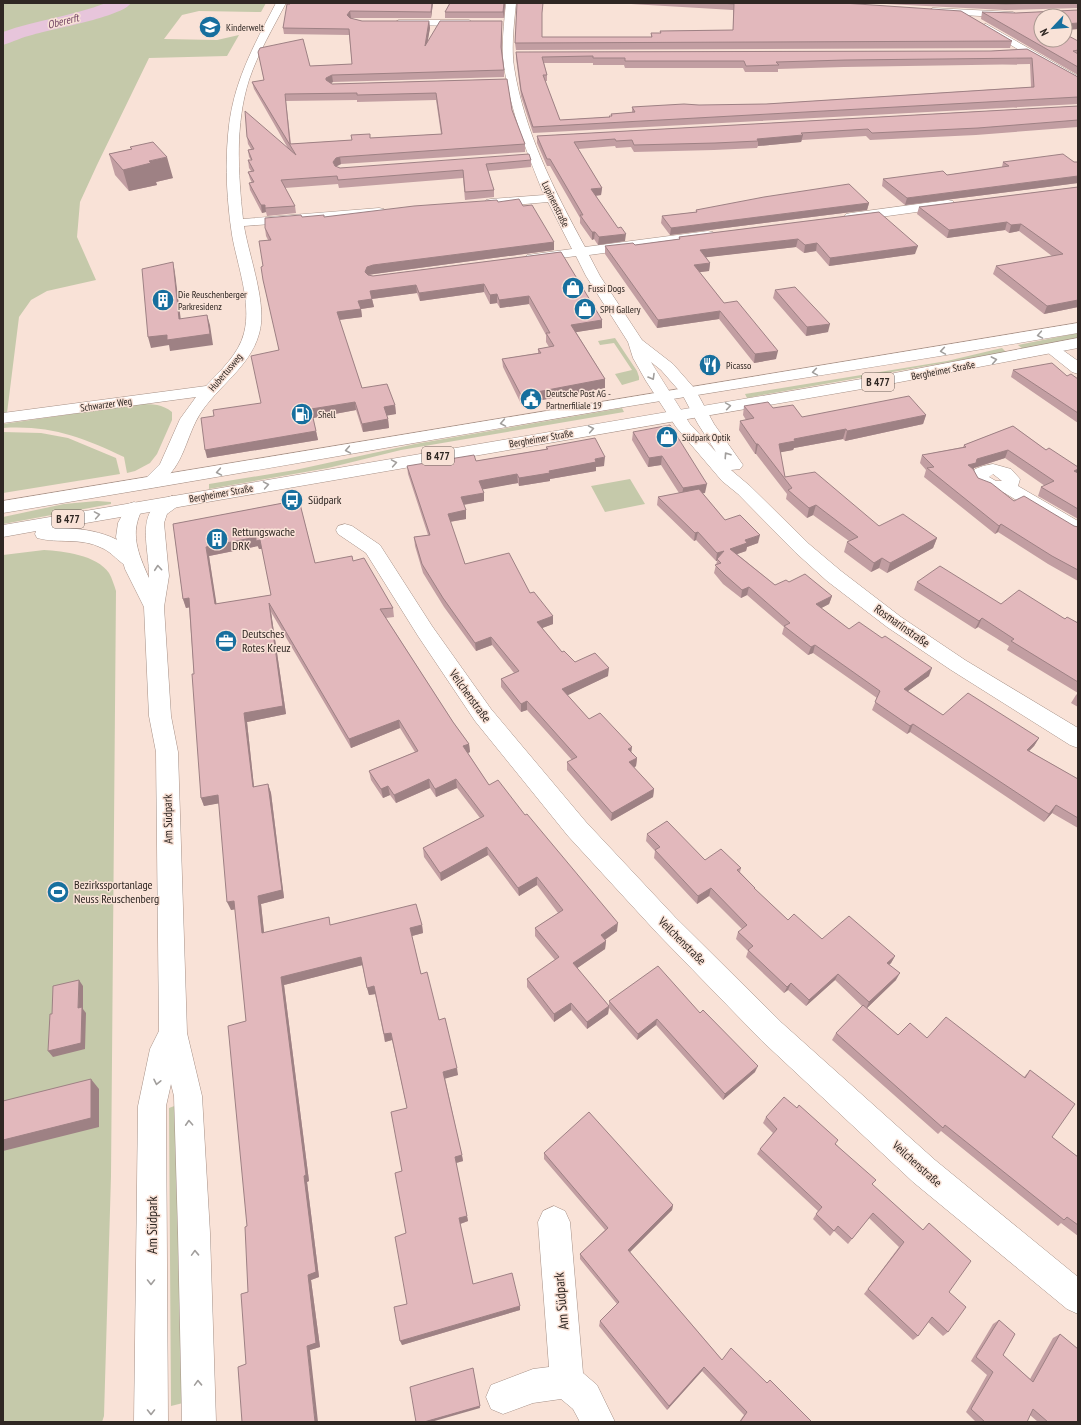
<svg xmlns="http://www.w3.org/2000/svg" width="1081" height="1425" viewBox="0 0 1081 1425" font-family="'PT Sans Narrow',sans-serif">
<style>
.green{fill:#c5c9aa}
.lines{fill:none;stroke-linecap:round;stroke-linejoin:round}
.river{fill:#e7c5db;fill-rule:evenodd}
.minor-casing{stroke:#a69086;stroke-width:1}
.major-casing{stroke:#a69086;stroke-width:1}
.minor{fill:#fff;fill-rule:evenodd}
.major{fill:#fff;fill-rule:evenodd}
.wall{fill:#c29ea2;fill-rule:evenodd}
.shaded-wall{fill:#9e8184}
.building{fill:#e2b8bc;stroke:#9e8184;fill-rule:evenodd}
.oneway{stroke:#a19e9c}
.labels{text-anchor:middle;stroke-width:3;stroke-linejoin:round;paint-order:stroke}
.far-poi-label{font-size:10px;fill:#2f2723;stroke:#f9e2d7;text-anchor:start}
.far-street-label{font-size:10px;fill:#2f2723;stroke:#f9e2d7}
.far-water-label{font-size:11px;font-style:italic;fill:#734564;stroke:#f9e2d7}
.shield{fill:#f9e2d7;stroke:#6c5f59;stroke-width:1}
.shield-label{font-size:11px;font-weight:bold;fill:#2f2723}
.poi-label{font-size:12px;fill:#2f2723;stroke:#f9e2d7;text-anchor:start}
.street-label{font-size:12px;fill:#2f2723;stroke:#f9e2d7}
.near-street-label{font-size:14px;fill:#2f2723;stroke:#f9e2d7}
</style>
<rect width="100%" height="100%" fill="#f9e2d7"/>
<path class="green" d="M3,3H266L261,12L199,11L182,15L164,39L217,40L239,35L227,56L149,58L97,165L80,202L77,237L96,280L47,291L31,300L19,317L7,413L3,414Z
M1078,333V338L1023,349L1018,345Z
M615,338L637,371L639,377V380L622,385L615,374L632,370L614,343L600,345L598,341Z
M1002,348L1006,352L757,396L747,398L745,394L947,361Z
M141,404C153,404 162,404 172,412V420L157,454L150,463L135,471L127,473L124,457C82,437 50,425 3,428V424Z
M622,408L624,412L401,450L328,468L209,489V484L295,470L415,444Z
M3,432L41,433L68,438L116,458L120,474L3,493Z
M630,479L645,504L605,512L591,486Z
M97,501L111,502V504L3,524V517L64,504Z
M44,550C63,551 97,555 109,573C112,578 114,585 116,591L111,1176L104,1416L102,1422H3V555Z
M177,1105L187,1402L171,1406L169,1108Z"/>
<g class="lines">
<path class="river" d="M106,3H131C122,17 51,29 32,35C22,37 13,42 3,45V32C36,20 73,16 106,3Z"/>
<g class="minor-casing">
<path id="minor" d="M276,3H286C273,28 258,53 249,80C235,124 238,173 243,219L379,208L384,209L386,212L384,215L379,216L244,226C249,257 268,305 259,334C250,367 217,387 200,414C188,433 185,457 170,474C163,482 156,489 145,486L142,482L160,464L180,419L196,397L3,423V413L206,386C220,371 239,354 244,333C252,303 237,264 232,235C227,202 225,168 228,135C232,84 253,47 276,3Z
M506,3H516C514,24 511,46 514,67C524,131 554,190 585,247L708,231L713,232L715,235L713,238L708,239L589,255L600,276L642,340L673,364L695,389L714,424L743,465L740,469L731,470L750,486L809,544L841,571L901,617L965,660L1078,728V748L1070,745L951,670L887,627L827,581L795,552L738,494L722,481L676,427L646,381L633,358L628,342L586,276L576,256L532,262L527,261L525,258L527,255L572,249L548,202L491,207L486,206L485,203L486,200L491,199L544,195C527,153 511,112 504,67C501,46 504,24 506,3ZM651,362L661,370L682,394L698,424L716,452L690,424Z
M933,8L1013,12L1018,15L1013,18L930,13L928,11Z
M399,20H469L474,23L469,26L396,25L394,23Z
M986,24L1078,76V84L983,29L981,27L983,25Z
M948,200L953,201L954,204L953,207L851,221L846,220L844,217L846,214L851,213Z
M1052,344L1057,346L1078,361V374L1072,372L1047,352L1044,349L1047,346Z
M993,464L1011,469L1020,479L1018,486L1078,521V535L1071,533L1003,492H995L982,488L976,485L971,478L975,469L983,466ZM993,474L1002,481H996L989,477Z
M172,496L178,498L181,502L178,506L167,514L164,523L169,576L164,607L171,716L178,752L187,1033L202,1096L210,1233L216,1422H182L178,1233L174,1096L171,1084L166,1106L168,1422H134L138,1106L150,1049L159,1031L156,752L149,716L144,607L125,569L116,537L118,523L128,504L134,502L140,504L143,508C129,533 138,553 149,578C150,548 132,507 172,496Z
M345,524L352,526L380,545L432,626L491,709L586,822L675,917L782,1023L935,1160L1078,1277V1314L1067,1309L913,1182L762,1041L657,933L568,836L475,721L418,636L366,553L338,534L336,530L338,526Z
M554,1206L565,1211L570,1222L583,1373L597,1385L615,1422H580L573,1409L561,1399L533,1403L503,1414L491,1409L486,1397L491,1385L533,1369L549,1367L538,1222L543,1211Z"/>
</g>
<g class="major-casing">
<path id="major" d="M1078,323V333C927,359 775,382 624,407C417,442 210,479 3,513V501Z
M1078,338V348L879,386L57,528C88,528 124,534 142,562L139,567C123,571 116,554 102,548C81,537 59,544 37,538L35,534L36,531L3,537V525L879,376Z"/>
</g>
<use href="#minor" class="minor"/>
<use href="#major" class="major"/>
</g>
<path class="wall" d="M290,3H433L431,18H350L362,21H429L430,28L427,42L502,28V50L504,70V77L333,82L331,83L332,84L507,79L512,110L525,144V152L341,164L337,166L336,167L340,168L531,160V167L488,171L494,190V197L465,200L463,178L339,188L338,184L285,188L295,206L296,213L267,216L266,212L262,213L250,190L249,183H252L250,179L248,172L251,171L249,168L248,160H251L249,157L248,150L251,149L248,144L247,137L289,150L254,89L252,82L264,80L258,52L310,66L352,64L349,35L284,34L283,28ZM357,100V102L436,100L441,134L370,138L352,140L291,144L286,101Z
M450,3H505L504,18H445V12Z
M631,3H843L1012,41L1010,48L516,50L515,43L542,18V37H651V33H660V31L733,30V10L631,4Z
M867,3H1078V8L1005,10Z
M1078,10V29L1065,30V16L1041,40L1078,41V75L981,19L982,12L1016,13Z
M1027,49L1078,77V104L533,133L521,96L516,58V52L991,51ZM544,63H593V65H624L625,68H743L745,72H778V69L844,67L1030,64L1031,87L766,104L632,107V113L611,114V116H609V117L560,120L545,81H547V75Z
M1078,106V127L976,135L870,140L866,136L802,140L801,142L758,146L757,148L714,150L634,152L631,147L616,148L615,146L578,149L602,188L601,195L596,196L625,241L598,245L594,239L592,240L580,223V218L550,166H547L537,143V136Z
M130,147L173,178L156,182L157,185L129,191L115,175L109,154L131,149Z
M1003,162H1078V183L905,205L882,186L883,179L947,175L1002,167Z
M1078,187V307L1044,314L993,274L996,266L1052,256L1019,231L1009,233L1005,230L947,238L917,214L919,207Z
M498,202L523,206L554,242V250L374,274L368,275L373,276L561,252L602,328L576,332L605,379V388L521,404L503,367L502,359L538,353V349L549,347L546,342V335L529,304L500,308L497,303L490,304L484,292L420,301L417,293L372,299L374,307L361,309L362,317L339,320L362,388L395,405L396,414L386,415L388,419L389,428L363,432L356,410L313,418L318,440L207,458L214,416L261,403L279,350L263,266L268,240L266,236L265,228L302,217H324Z
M869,203L867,210L670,235L661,223L662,216L696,212V210Z
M879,212L915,254L829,266L816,251L804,253L796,247L706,257L710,263L709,271L699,272L724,303L776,359L754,363L719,319L657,328L605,254V246L635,245L679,239V237Z
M775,290L828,332L806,336L773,298Z
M1013,370L1067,376L1078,379V423L1011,377Z
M744,406L773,408L802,417L926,415L923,424L845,441L843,439L794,448L793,450L780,452L785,477L879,526L937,538L933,548L887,573L879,568L871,572L844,552L847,542L849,541L813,515L807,518L786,499L787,494L756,454H755L739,430L740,421L746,420L743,415Z
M1013,426L1078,473V519L1038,496L1041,487L1045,486L1005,458L974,468L973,470L978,478L1014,501L1074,526L1078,527V581L1048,564L998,532L995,534L924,477L926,470L920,463L922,455L963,447L964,445Z
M633,432L705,493H702L725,520L758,543L747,547L746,551L737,554L775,585L789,582L832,596L829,604L821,608L849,629L929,676L908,691L943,715L1039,738L1034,746L1029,751L1078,779V828L1052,813L1044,822L910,732L907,734L872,710L877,698L813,653L808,655L782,634L784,627L747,595L741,598L723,584L714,573L717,561H716L696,540L694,541L657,505L658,497L679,493L661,465L648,467L632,440Z
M546,447L604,466L596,467V471L550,479V481L519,486L518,483L482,489L484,493V501L464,505L466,510V519L450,522L465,564L530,593L553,616V624L542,628L562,652L575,662L608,676L567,695L589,719L631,752L637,758L636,766L634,768L654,789L653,797L611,821L567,770V762L572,760L527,710L521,712L501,687V679L514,673L492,645L476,651L444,607L423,573L415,546L414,537L428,535L408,474L407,466L476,461L546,449Z
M299,500L315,563L353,561L393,608L394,617L386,618L453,722L469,744L470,752L468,753L489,785L617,931L605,940L606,941L605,949L577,968L609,1006V1001L700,1013L755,1072L723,1100L656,1025L637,1040L609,1008L608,1014L587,1029L571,1010L554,1022L527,987V979L555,960L535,936V928L558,913L537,885L519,896L488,855L441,881L424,857L423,848L480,818L457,788L436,797L430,788L396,803L390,795L383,798L371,780L369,771L415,752L400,728L351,748L271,612L286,714L247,722L254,787L268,784L271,793L284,898L261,904L264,933L331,925H422L423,933L412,936L421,974L439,1020L458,1075L445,1078L463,1161L456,1163L468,1221L460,1224L473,1284L520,1310L402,1345L407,1304L406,1233L402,1171L407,1108L392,1040L385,1042L375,994L369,995L362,965L284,985L309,1181L307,1182L319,1277L311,1280L320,1347L310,1350L246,1364L248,1292L247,1226L246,1021L235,909L231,910L219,803L204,806L201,798L194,674L189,607L186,608L183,599L173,524ZM258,546L259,549H262L271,595L216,604L209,556Z
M917,582L1001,604L1065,619L1078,623V707L1071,703L1076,695L1078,693L1007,650L1009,646L978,627L975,629L914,590Z
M647,834L705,860L741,868L740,872L755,888V889L788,920L822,939L895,956L891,963L889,965L896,980L867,1008L898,1035L927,1038L1024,1077L1030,1070L1052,1137L1078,1157V1236L1061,1223L1058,1226L941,1131L938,1134L832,1040L836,1033L862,1006L835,980L806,1006L788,990L784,993L746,957L748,951L736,939L738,932L742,929L709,896L697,904L654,858L655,851L646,841Z
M766,1117L836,1144L872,1185L923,1230L929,1223L949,1292L948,1332L943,1336L928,1322L918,1336L913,1340L864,1294L899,1247L869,1218L848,1244L834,1231L830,1236L813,1219L818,1211L757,1154L760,1149L773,1133L763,1123Z
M544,1153L673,1205L672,1210L630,1252L722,1360L767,1383L770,1380L812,1422H739L744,1415L702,1371L667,1410L599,1326L600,1321L617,1304L580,1259V1254L605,1230L544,1159Z
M999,1320L1003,1355L1030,1379L1053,1338L1060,1334L1078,1422H1038L1030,1415L1027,1422H976L966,1412L987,1375L971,1361L993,1324Z"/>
<path class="shaded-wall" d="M432,3H433L431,18V12Z
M504,3H505L504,18L503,12Z
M350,11L351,18L348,21L347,15Z
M429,21L430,28L426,52L425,46Z
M1078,23V29L1065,30V24Z
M332,75L333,82L327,85V87L326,78Z
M803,135L801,142L758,146V141L757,139Z
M167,157L173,178L156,182L157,185L129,191L123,170L149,161Z
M340,157L341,164L337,166L334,169L333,162L336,158Z
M1078,176V183L905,205L907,198Z
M602,188L601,195L591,196V189Z
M869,203L867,210L670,235L671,228Z
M261,205H265L266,212L262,213Z
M1007,222L1005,230L947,238L949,230Z
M1021,224L1019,231L1009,233L1011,225Z
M592,232H595L594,239L592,240Z
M626,234L625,241L598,245L599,237Z
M798,239L796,247L700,258V250Z
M554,242V250L374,274L368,275L365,272L367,267L373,265Z
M817,243L816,251L804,253L805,245Z
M918,246L915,254L829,266L830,258Z
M173,262L175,273L182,329L179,319Z
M710,263L709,271L693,273L694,265Z
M484,284V292L420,301L419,293Z
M416,285L417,293L371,299L370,291Z
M497,294V303L490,304V295Z
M529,296V304L500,308L499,300Z
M372,299L374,307L361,309L362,317L338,320L337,312L358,301Z
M1078,300V307L1044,314L1047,306Z
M720,311L719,319L657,328L658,320Z
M207,315L210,325L213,345L170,351L169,345L151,348L148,337Z
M602,320V328L571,333V325Z
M830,324L828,332L806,336L807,327Z
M778,351L776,359L754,363L755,354Z
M605,379V388L521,404V395Z
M355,402L356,410L313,418L311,409Z
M395,405L396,414L385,416L384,407Z
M926,415L923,424L845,441L847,431Z
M388,419L389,428L363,432L362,424Z
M846,429L843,439L794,448L793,450L777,453L779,444L794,439Z
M316,431L318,440L207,458L205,450Z
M756,444H758L756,454H755Z
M1008,450L1005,458L974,468L973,471L968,465L977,459Z
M662,456L661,465L648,467L649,458Z
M605,457L604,466L596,467V471L550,479V481L519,486V478L595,459Z
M1078,469V471L1076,476L1074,471Z
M517,474L518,483L480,490L479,481Z
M707,484L705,493L682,497L683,488Z
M484,493V501L461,505V497Z
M816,505L813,515L807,518L809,508Z
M466,510V519L448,522V514Z
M1001,524L998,532L995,534L999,526Z
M698,532L696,540L694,541L695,533Z
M760,535L758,543L747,547L746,551L729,557L730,549L745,540Z
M256,537L258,546L209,556L218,613L215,604L206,547Z
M937,538L933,548L887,573L890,563Z
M260,540L262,549H259L256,541Z
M724,551L717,559V561H716L717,553Z
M882,558L879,568L871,572L874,563Z
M749,587L747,595L741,598L742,590Z
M832,596L829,604L814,612L816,604Z
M189,598L192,607L186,608L183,599Z
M269,603L271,612L286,714L247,722L255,796L253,787L244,713Z
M553,616V624L537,630V622Z
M982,618L978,627L975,629L979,621Z
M491,637L492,645L476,651L475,643Z
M815,645L813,653L808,655L811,647Z
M609,668L608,676L562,698V689Z
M932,668L929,676L901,696L904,689Z
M527,701V710L521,712V704Z
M399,720L400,728L351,748L349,739Z
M913,724L910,732L907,734L910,726Z
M1039,738L1034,746L1023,757L1027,750Z
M469,744L470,752L464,755L463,746Z
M632,747L631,755L628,749Z
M637,758L636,766L628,771L629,762Z
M429,779L430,788L396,803L394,795Z
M456,779L457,788L436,797L435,789Z
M268,784L271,793L284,898L261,904L265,941L262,933L258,896Z
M388,786L390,795L383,798L381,789Z
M654,789L653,797L611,821L612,813Z
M218,795L221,803L204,806L201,798Z
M1056,805L1052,813L1044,822L1049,814Z
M487,847L488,855L441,881L440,873Z
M537,877V885L519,896L518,888Z
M711,888L709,896L697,904L698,896Z
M234,901L237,909L231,910L227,902Z
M618,923L617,931L600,943L601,935Z
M422,925L423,933L412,936L410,928Z
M606,941L605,949L573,971V963Z
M895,956L891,963L884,970L887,963Z
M361,957L363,965L284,985L309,1181L307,1182L319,1277L311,1280L320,1347L310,1350L318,1422H315L307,1346L308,1275L304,1176L281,977Z
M900,973L896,980L866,1009L869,1002Z
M838,974L835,980L806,1006L809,1000Z
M79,980L83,986V1009L86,1013L85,1049L53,1057L48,1051L78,1008Z
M791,983L788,990L784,993L787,987Z
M374,986L376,994L369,995L367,988Z
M571,1003V1010L554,1022V1014Z
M609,1006L608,1014L587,1029V1022Z
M657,1019L656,1025L637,1040L638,1034Z
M391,1033L392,1040L385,1042L384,1034Z
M758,1066L755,1072L723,1100L725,1094Z
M457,1068L458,1075L444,1079L443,1072Z
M91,1079L99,1089V1127L3,1151V1140Z
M462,1155L463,1161L456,1163L455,1157Z
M673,1205L672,1210L627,1255L628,1250Z
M467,1216L468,1221L460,1224L459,1218Z
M520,1306V1310L402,1345L400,1341Z
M704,1367L702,1371L667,1410L669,1406Z
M473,1368L480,1408L431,1422H424Z"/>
<path class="building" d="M290,3H432L431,12L350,11L347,15L350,18L362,21H429L425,46L440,21H502L501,47L504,70L332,75L326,78V80L332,84L507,79L512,110L525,144L340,157L336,158L333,162L335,166L340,168L529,154L531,160L486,164L494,190L465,192L463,170L338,180L337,176L281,180L295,206L265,208V205H261L249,183L254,182L248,172L254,171L248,160H252L248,150L254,149L247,137L245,111L296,155L252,82L264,80L258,52L260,48L303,39L310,66L352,64L349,29L283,28L287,4H290ZM357,93V95L436,93L442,134L370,138V134L351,135L352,140L290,144L285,94Z
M450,3H504L503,12H445Z
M517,3H543L542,13V37H652L651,33H661L660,31L733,30L734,4L721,3H843L961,11L1012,41L515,43Z
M981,3H1041L1006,4Z
M1078,10V23L1065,24V16H1041V40H1065V34L1078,41V50L1073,51L1078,54V67L982,12L1016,13Z
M1027,49L1078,77V97L533,127L521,90L516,52L991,51ZM593,56V58H625V61H744L746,66L779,65L776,62L845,60L1032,58L1034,87L766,104L699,105L684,104L632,107L635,112L611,114L612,116H609L610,117L560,120L543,75H547L542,57Z
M1078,106V120L978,128L872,133L868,129L801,133L803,135L757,139L758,141L715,143L634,145L632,140L616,141L615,139L574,142L602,188L591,189L618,228L621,227L626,234L599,237L595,232H592L580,215H583L550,159H547L537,136Z
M153,142L167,157L149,161L151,163L123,170L109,154L132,149L130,147Z
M1063,154L1074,162H1078V176L907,198L883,179L943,171L947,175L1009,166L1003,162Z
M849,184L869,203L671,228L662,216L697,212L696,210L764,197Z
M1078,187V300L1047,306L996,266L1063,254L1021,224L1011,225L1007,222L949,230L919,207Z
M519,199L523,206L532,205L554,242L373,265L367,267L365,272L368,275L373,276L561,252L602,320L571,325L605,379L521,395L502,359L541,353L538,349L554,346L546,333H550L529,296L499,300L497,294L490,295L484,284L419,293L416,285L370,291L372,299L358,301L361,309L337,312L362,388L387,384L395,405L384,407L388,419L362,424L355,402L311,409L316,431L205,450L201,418L214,416L213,410L261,403L251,356L279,350L263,280L261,267L263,266L259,241L271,240L265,228V218L301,215L302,217L324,215V217L414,206L497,200L498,202Z
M879,212L918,246L830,258L817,243L805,245L798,239L700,250L710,263L694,265L724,303L737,301L778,351L755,354L720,311L658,320L605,246L633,243L635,245L680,239L679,237Z
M173,262L179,319L207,315L210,334L167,340V335L148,337L142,269Z
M795,287L830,324L807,327L775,290Z
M1052,363L1067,376L1071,374L1078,379V413L1013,370Z
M909,396L926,415L847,431L846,429L794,439L795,441L779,444L785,477L815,472L879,526L903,514L937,538L890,563L882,558L874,563L847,542L858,537L816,505L809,508L788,490L792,488L758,444H756L740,421L754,418L744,406L768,402L773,408L793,405L802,417Z
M670,425L707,484L683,488L662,456L649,458L633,432Z
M1013,426L1046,450L1049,448L1078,467V469L1074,471L1078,473V509L1041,487L1054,481L1008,450L977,459L976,463L968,465L973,469L978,478L991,483L1014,501L1024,496L1074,526L1078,527V570L1052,556L1001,524L999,526L927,468L934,467L922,455L966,447L964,445Z
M595,438L605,457L595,459L596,462L549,471L550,473L519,478L517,474L479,481L484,493L461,497L466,510L448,514L465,564L509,553L530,593L534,592L553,616L537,622L562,652L564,651L575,662L595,653L609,668L562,689L589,719L600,713L632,747L628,749L637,758L629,762L654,789L612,813L567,762L577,757L527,701L521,704L501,679L519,671L491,637L475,643L443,598L422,564L414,537L430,535L407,466L474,455L476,461L548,449L546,447Z
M699,489L725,520L740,515L760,535L745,540L747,543L730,549L775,585L786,580L789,582L805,574L832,596L816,604L849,629L859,622L882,638L885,636L932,668L904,689L943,715L968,693L1039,738L1027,750L1078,779V818L1056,805L1049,814L913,724L910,726L875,702L880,691L815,645L811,647L784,626L790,623L749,587L742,590L725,575L715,565L721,563L717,559L724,551L717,553L698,532L695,533L658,497Z
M299,500L315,563L352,556L353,561L364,558L393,608L380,609L453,722L469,744L463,746L489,785L498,780L525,815L527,814L618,923L601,935L606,941L573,963L609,1006L587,1022L571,1003L554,1014L527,979L559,957L535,928L563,910L537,877L518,888L487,847L440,873L423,848L484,816L456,779L435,789L429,779L394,795L388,786L381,789L369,771L418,751L399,720L349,739L269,603L283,706L244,713L253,787L268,784L282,890L258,896L262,933L329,917L330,925L416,904L422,925L410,928L421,974L427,972L439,1020L445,1018L457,1068L443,1072L462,1155L455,1157L467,1216L459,1218L473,1284L512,1273L520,1306L400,1341L394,1307L407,1304L395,1237L406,1233L395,1173L402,1171L391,1112L407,1108L391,1033L384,1034L374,986L367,988L361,957L281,977L306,1175L304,1176L316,1272L308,1275L316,1343L307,1346L315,1422H242L238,1367L246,1364L241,1294L248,1292L245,1227L247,1226L228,1026L246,1021L234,901L227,902L218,795L201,798L192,674H194L189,598L183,599L173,524ZM256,537V541L260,540L271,595L215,604L206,547Z
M940,566L1001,604L1019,590L1065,619L1067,617L1078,623V682L1011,641L1014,639L982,618L979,621L917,582Z
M667,821L705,860L721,849L741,868L737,870L755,888H754L788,920L794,914L822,939L849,916L895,956L887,963L900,973L869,1002L838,974L809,1000L791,983L787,987L748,950L753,946L738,932L747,925L711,888L698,896L655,850L660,847L647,834Z
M658,966L700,1013L703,1010L758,1066L725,1094L657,1019L638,1034L609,1001Z
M79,980L78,1008L82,1007L81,1043L48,1051L50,1014H52L53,986Z
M863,1005L898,1035L910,1023L927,1038L946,1017L1025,1078L1030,1070L1075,1104L1052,1137L1078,1157V1225L1067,1217L1064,1220L945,1125L943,1128L836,1033Z
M91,1079V1118L3,1140V1101Z
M784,1097L797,1108L799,1105L838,1140L835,1144L876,1180L872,1184L923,1230L929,1223L971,1261L949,1292L966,1307L948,1332L932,1317L918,1336L868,1289L904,1242L873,1213L852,1239L838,1226L834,1231L816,1214L822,1207L760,1149L777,1129L766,1117Z
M589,1112L673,1205L628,1250L722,1360L731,1348L767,1383L770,1380L812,1422H740L747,1412L704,1367L669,1406L600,1321L619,1302L580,1254L608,1228L544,1153Z
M999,1320L1015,1334L1003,1355L1033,1382L1060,1334L1078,1349V1422H1048L1033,1409L1027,1422H985L971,1409L993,1372L976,1357Z
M473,1368L480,1406L424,1422H416L410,1387Z"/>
<defs><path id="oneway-chevron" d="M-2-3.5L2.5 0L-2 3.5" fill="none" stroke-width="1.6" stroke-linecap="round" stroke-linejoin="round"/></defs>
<g class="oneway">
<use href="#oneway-chevron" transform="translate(1040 335) rotate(170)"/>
<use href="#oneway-chevron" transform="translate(943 351) rotate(171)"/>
<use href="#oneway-chevron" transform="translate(994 360) rotate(-11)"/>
<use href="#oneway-chevron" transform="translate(815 372) rotate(171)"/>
<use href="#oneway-chevron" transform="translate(652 377) rotate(60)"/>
<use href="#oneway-chevron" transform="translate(728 406) rotate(-9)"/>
<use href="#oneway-chevron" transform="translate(503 423) rotate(170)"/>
<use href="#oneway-chevron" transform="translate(591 429) rotate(-10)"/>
<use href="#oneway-chevron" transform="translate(348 450) rotate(170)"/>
<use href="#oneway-chevron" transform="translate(727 455) rotate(-124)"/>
<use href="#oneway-chevron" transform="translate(394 463) rotate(-10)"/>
<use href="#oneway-chevron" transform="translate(219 472) rotate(170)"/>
<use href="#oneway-chevron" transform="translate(266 485) rotate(-10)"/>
<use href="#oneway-chevron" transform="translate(97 515) rotate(-10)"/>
<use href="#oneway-chevron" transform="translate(158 568) rotate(-95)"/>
<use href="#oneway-chevron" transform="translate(157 1082) rotate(102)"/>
<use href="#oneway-chevron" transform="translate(189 1123) rotate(-93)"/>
<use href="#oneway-chevron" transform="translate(195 1253) rotate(-92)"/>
<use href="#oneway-chevron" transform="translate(151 1282) rotate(90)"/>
<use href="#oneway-chevron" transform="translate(198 1383) rotate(-92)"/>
<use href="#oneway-chevron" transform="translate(151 1412) rotate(90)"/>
</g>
<defs>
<g id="school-disc" transform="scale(1.15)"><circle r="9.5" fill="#176f9e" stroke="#f9e2d7"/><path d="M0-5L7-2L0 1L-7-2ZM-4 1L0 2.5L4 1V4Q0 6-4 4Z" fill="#fff"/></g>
<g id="shop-disc" transform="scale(1.15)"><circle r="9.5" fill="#176f9e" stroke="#f9e2d7"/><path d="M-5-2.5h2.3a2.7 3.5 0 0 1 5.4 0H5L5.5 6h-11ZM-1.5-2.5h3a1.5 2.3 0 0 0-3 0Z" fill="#fff"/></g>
<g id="building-disc" transform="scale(1.15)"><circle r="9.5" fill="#176f9e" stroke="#f9e2d7"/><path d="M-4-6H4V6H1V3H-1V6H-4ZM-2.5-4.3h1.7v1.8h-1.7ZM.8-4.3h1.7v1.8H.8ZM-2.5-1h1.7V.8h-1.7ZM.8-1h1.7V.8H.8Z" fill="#fff"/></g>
<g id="restaurant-disc" transform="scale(1.15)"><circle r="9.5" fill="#176f9e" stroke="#f9e2d7"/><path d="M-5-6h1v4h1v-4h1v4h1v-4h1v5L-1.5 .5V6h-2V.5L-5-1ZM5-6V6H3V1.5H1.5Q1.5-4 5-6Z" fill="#fff"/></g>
<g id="civic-disc" transform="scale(1.15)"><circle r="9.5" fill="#176f9e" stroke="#f9e2d7"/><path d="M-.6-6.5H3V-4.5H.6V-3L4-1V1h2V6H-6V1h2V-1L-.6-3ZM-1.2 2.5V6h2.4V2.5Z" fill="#fff"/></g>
<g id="fuel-disc" transform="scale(1.15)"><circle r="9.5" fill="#176f9e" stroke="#f9e2d7"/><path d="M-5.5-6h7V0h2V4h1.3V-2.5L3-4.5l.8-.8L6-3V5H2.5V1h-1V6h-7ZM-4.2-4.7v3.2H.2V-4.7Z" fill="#fff"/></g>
<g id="bus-disc" transform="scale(1.15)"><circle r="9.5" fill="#176f9e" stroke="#f9e2d7"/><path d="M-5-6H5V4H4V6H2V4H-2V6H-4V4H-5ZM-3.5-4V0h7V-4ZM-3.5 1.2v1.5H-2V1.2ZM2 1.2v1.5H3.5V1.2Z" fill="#fff"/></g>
<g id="office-disc" transform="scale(1.15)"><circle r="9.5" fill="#176f9e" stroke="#f9e2d7"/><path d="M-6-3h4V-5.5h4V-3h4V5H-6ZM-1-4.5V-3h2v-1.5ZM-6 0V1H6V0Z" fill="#fff"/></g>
<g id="stadium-disc" transform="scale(1.15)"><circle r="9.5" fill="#176f9e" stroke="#f9e2d7"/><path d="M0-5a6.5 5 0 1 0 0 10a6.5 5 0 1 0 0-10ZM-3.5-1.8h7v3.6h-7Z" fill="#fff"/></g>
</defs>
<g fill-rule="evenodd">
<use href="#school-disc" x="210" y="27"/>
<use href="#shop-disc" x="573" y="288"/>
<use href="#building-disc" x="163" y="300"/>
<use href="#shop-disc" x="585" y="309"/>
<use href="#restaurant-disc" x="710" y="365"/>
<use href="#civic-disc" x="531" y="399"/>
<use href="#fuel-disc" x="302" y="414"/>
<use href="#shop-disc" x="667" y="437"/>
<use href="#bus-disc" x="292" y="500"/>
<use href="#building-disc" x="217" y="539"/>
<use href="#office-disc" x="226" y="641"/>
<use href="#stadium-disc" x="58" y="892"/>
</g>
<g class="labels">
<g class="far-poi-label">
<text x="226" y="31">Kinderwelt</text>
<text x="588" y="292">Fussi Dogs</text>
<text x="178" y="298">Die Reuschenberger<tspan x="178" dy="12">Parkresidenz</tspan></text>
<text x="600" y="313">SPH Gallery</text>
<text x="726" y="369">Picasso</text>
<text x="546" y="397">Deutsche Post AG -<tspan x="546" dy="12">Partnerfiliale 19</tspan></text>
<text x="318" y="418">Shell</text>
<text x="682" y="441">Südpark Optik</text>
</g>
<g class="far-street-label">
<text transform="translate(556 204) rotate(64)" y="4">Lupinenstraße</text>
<text transform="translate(943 370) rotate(-11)" y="4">Bergheimer Straße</text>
<text transform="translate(225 372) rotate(-50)" y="4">Hubertusweg</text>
<text transform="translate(106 404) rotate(-8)" y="4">Schwarzer Weg</text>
<text transform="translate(541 438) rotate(-10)" y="4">Bergheimer Straße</text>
<text transform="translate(221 493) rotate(-10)" y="4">Bergheimer Straße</text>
</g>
<g class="far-water-label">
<text transform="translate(63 21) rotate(-14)" y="4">Obererft</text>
</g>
<g class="shield">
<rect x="862" y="373" width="32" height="18" rx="3"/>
<rect x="422" y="447" width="32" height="18" rx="3"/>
<rect x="52" y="510" width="32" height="18" rx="3"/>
</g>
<g class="shield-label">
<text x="878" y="386">B 477</text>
<text x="438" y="460">B 477</text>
<text x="68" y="523">B 477</text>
</g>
<g class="poi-label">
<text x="308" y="504">Südpark</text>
<text x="232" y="536">Rettungswache<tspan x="232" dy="14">DRK</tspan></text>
<text x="242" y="638">Deutsches<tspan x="242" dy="14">Rotes Kreuz</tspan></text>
<text x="74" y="889">Bezirkssportanlage<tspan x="74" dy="14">Neuss Reuschenberg</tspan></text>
</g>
<g class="street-label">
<text transform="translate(902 626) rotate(35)" y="4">Rosmarinstraße</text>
<text transform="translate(470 696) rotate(54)" y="4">Veilchenstraße</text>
<text transform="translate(168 819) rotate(-91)" y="4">Am Südpark</text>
<text transform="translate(682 941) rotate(45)" y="4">Veilchenstraße</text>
<text transform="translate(917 1164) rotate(42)" y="4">Veilchenstraße</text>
</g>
<g class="near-street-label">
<text transform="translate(152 1225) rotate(-90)" y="5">Am Südpark</text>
<text transform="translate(561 1301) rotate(-95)" y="5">Am Südpark</text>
</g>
</g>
<rect width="1081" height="1425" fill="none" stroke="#2f2723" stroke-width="8"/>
<g transform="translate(1053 28) rotate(244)"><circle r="19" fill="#f9e2d7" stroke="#a8978f"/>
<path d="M0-3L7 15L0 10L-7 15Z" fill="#176f9e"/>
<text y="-6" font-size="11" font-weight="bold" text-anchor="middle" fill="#2f2723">N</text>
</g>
</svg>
